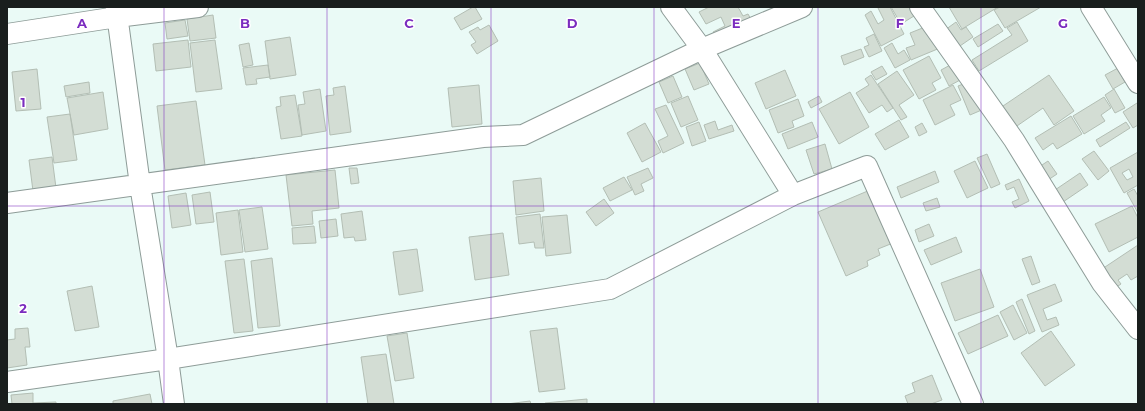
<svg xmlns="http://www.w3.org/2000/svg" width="1145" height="411" viewBox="0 0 1145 411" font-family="Montserrat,sans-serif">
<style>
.building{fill:#d3ddd4;stroke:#b3beb4;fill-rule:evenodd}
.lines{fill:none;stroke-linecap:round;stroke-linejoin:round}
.minor-casing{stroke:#8e9c98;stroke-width:22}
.minor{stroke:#fff;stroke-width:20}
.grid{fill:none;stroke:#7b2cbf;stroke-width:1;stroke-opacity:0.55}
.grid-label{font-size:13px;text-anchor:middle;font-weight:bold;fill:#7b2cbf;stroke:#fff;stroke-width:3;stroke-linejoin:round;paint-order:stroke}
</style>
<rect width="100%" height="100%" fill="#eafaf6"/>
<path class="building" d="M473,7H475L482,19L461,30L454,18Z
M709,7H738L743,16L748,14L752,21L717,38L713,32L725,26L721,17L706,24L699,12Z
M880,7H890L904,34L881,46L865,15L871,11L878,24L884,20L878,8Z
M891,7H909L914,16L901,24Z
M949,7H998L962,29Z
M1000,7H1041L1005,28L994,10Z
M213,15L216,38L190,41L187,19Z
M185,20L188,36L167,39L165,23Z
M956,22L961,30L966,27L973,37L957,48L945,30Z
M1017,22L1028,41L979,71L972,60L1012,35L1007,28Z
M998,24L1003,31L978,47L973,39Z
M489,25L498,41L477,54L471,45L476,42L469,32L478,27L480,30Z
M930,25L940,48L911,60L906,48L915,45L910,33Z
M874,34L882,51L869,57L864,47L869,45L866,38Z
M290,37L296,75L270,79L265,41Z
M188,40L191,67L156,71L153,44Z
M215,40L222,89L196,92L190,43Z
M249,43L253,65L243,67L239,45Z
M892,43L898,54L904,50L910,60L895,68L884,48Z
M861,49L864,57L844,65L841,56Z
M929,56L941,78L932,83L936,90L919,99L903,70Z
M700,63L709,84L694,90L685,69Z
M954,63L962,79L949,86L941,70Z
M268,65L270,77L256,79L257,84L246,85L243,68Z
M882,66L887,74L876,80L871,72Z
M1118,68L1125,82L1113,89L1105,75Z
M37,69L41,109L16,111L12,72Z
M785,70L796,96L766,109L755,83Z
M897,71L914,95L899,105L907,117L901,120L878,84Z
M871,75L893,108L887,112L882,105L869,113L856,93L869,85L865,79Z
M1049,75L1074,111L1054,125L1043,108L1014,128L1000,108Z
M673,76L682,97L668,103L659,82Z
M971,81L984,109L970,115L958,86Z
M89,82L90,93L66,97L64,86Z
M479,85L482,124L452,127L448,88Z
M953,85L961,100L950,105L955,115L935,125L923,100Z
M345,86L351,132L330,135L326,96L334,95L333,88Z
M320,89L326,131L302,135L298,105L305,104L303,92Z
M1114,89L1125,108L1115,113L1105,95Z
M103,92L108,129L74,135L67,98Z
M850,92L869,127L839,144L819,109Z
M295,95L302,136L281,139L276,107L281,106L280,97Z
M688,96L698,120L681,127L671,103Z
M819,96L822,102L811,108L808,102Z
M1104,97L1111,108L1101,115L1105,121L1084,134L1073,116Z
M798,99L804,116L792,121L794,127L778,133L769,110Z
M196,101L205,165L165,170L157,106Z
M1137,103L1138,105V125L1133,128L1123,112Z
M666,105L684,143L663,153L658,141L668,136L655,109Z
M70,114L77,160L54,163L47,117Z
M1071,116L1082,134L1057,149L1053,143L1043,150L1035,138Z
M899,120L909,137L885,150L875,134Z
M715,121L718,130L732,125L734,131L709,139L704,125Z
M699,122L706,141L692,146L686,127Z
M812,122L818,137L788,149L782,134Z
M1126,122L1130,128L1100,147L1096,140Z
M645,123L661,152L642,162L627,133Z
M922,123L927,132L919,136L915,127Z
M825,144L832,169L814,174L806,150Z
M1094,151L1109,171L1098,180L1082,159Z
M1138,152V185L1124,193L1110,168ZM1129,169L1133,177L1127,180L1122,173Z
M987,154L1000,184L991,188L977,158Z
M52,157L56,188L33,191L29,160Z
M975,161L988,188L967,198L954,171Z
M1048,161L1057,174L1045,182L1036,169Z
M349,168H357L359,183L351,184Z
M648,168L653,178L641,184L644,191L635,195L627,177Z
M335,170L339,208L312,211L313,224L292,226L286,175Z
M935,171L939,182L901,198L897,187Z
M1080,173L1088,185L1060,204L1052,192Z
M624,177L632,190L610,201L603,188Z
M541,178L544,211L516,215L513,181Z
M1019,179L1029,201L1015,208L1012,202L1019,199L1014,187L1007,190L1005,185Z
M1134,189L1138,196V213L1127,193Z
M870,190L893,243L878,249L880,255L867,261L868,266L846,276L818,212Z
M210,192L214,222L196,224L192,195Z
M186,193L191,225L172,228L168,196Z
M937,198L940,207L926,211L923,203Z
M604,199L614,213L596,226L586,212Z
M1132,206L1138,218V237L1109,252L1095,224Z
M262,207L268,249L245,252L239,210Z
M238,210L243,252L221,255L216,213Z
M362,211L366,240L355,241L354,237L344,238L341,214Z
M540,214L544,248H535L534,242L519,244L516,217Z
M567,215L571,253L546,256L542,217Z
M336,219L338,236L321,238L319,221Z
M929,224L934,236L919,242L915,230Z
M314,226L316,243L293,244L292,228Z
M503,233L509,275L475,280L469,237Z
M956,237L962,252L931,265L924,250Z
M1138,245V276L1131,280L1127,274L1118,280L1121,284L1112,290L1099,271Z
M417,249L423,291L399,295L393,252Z
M1031,256L1040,282L1032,285L1022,259Z
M272,258L280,326L258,328L251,261Z
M244,259L253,331L234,333L225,261Z
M980,269L994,307L955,321L941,283Z
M1055,284L1062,301L1043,309L1047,320L1056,317L1059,325L1042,332L1027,295Z
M92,286L99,327L75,331L67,291Z
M1022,299L1035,331L1029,334L1016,302Z
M1013,305L1027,333L1014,340L1000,312Z
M998,315L1008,336L968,354L958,333Z
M28,328L30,347H25L27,365L7,368V340L15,339V329Z
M557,328L565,389L539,392L530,331Z
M1051,331L1075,365L1045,386L1021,353Z
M407,333L414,378L395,381L387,336Z
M386,354L394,404H368L361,357Z
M932,375L942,400L931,404H908L905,396L915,392L912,383Z
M33,393V403L56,402V404H12L11,395Z
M150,394L152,404H113V401Z
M587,399V404H546L545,403Z
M530,401L531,404H507Z"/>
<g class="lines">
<g class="minor-casing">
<path id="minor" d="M116,7L140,185L168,359L174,404
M671,7L702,49L793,195
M920,7L1014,140L1102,283L1138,329
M1091,7L1138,83
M7,34L117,17L198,7
M7,203L483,137L523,135L702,49L802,7
M7,382L168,359L610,289L793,195L867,166L973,404"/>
</g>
<use href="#minor" class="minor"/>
</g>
<path class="grid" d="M164,7V404M327,7V404M491,7V404M654,7V404M818,7V404M981,7V404M7,206H1138"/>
<g class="grid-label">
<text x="82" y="28">A</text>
<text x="245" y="28">B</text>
<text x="409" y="28">C</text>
<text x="572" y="28">D</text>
<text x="736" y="28">E</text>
<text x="900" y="28">F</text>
<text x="1063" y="28">G</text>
<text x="23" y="107">1</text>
<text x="23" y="313">2</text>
</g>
<rect width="1145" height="411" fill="none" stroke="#191e1d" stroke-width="16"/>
</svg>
